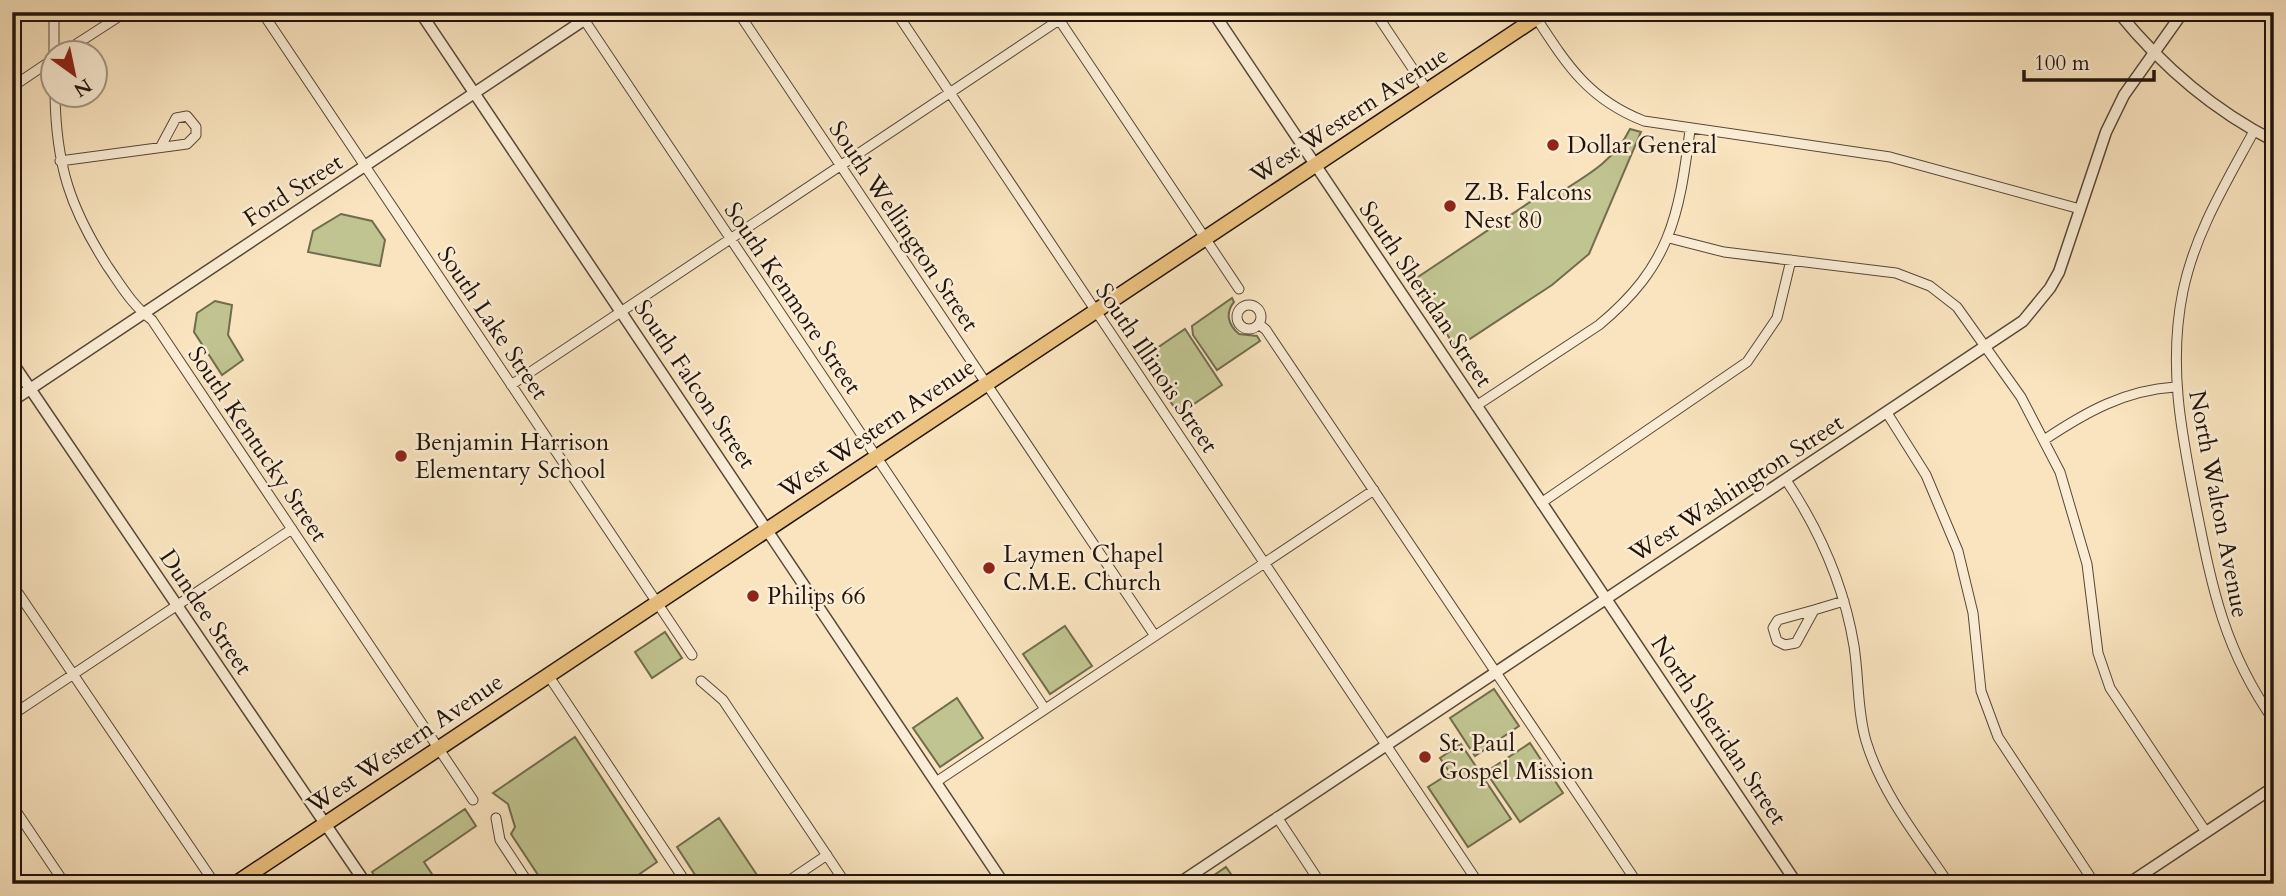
<svg xmlns="http://www.w3.org/2000/svg" width="2286" height="896" viewBox="0 0 2286 896" font-family="Cardo,serif">
<style>
.green{fill:#c0c490;stroke:#716c4e;stroke-width:2}
.lines{fill:none;stroke-linecap:round;stroke-linejoin:round}
.minor-casing{stroke:#584839;stroke-width:11}
.tertiary-casing{stroke:#584839;stroke-width:13}
.primary-casing{stroke:#22140c;stroke-width:17}
.minor{stroke:#fbedd5;stroke-width:9}
.tertiary{stroke:#fbedd5;stroke-width:10}
.primary{stroke:#ecc280;stroke-width:14}
.poi-dot{fill:#8f2418;stroke:#fbedd5;stroke-width:2.5}
.labels{text-anchor:middle;stroke-width:5;stroke-linejoin:round;paint-order:stroke}
.street-label{font-size:24px;fill:#22140c;stroke:#fbedd5}
.poi-label{font-size:24px;fill:#22140c;stroke:#fbedd5;text-anchor:start}
</style>
<rect width="100%" height="100%" fill="#f9e4bf"/>
<filter id="stains"><feTurbulence type="fractalNoise" baseFrequency=".00286" numOctaves="4"/><feColorMatrix values="0 0 0 0 .2 0 0 0 0 .09 0 0 0 0 .02 0 0 0 .5 -.17"/></filter>
<radialGradient id="worn" r=".72"><stop offset=".6" stop-color="#630" stop-opacity="0"/><stop offset="1" stop-color="#630" stop-opacity=".3"/></radialGradient>
<path class="green" d="M1630,129L1641,132L1589,254L1552,285L1456,348L1412,281L1539,196L1548,200C1580,179 1613,164 1630,129Z
M341,214L372,221L385,240L380,266L308,252L313,231Z
M1232,298L1234,302C1225,313 1228,325 1239,334L1257,336L1260,341L1217,370L1193,335L1192,326Z
M215,301L232,305L228,335L243,360L222,375L194,332L197,313Z
M1185,329L1222,385L1179,414L1141,359Z
M1065,626L1092,666L1050,694L1023,654Z
M665,632L682,658L652,678L635,652Z
M1494,689L1519,726L1475,756L1450,718Z
M957,698L983,738L940,767L913,728Z
M575,737L657,862L625,884H544L511,834L515,827L508,804L493,793Z
M1530,743L1563,793L1520,822L1486,772Z
M1461,744L1511,819L1468,847L1428,787L1450,773L1440,758Z
M465,809L476,826L424,862L438,883L381,884L372,872Z
M719,818L763,884H701L677,847Z
M1226,867L1238,884H1201Z"/>
<g class="lines">
<g class="minor-casing">
<path id="minor" d="M262,12L692,655
M579,12L1045,709
M738,12L1155,636
M896,12L1479,884
M1054,12L1239,289
M1375,12L1427,90
M1535,16C1567,65 1588,99 1644,121L1890,157L2080,209
M54,52V12
M64,52L126,12
M12,87L52,60
M55,94C56,165 70,208 108,267C122,287 132,305 152,320L473,800
M2254,131C2226,183 2195,233 2183,291C2168,364 2181,431 2195,502C2212,587 2223,648 2274,721
M60,161L187,144L196,135V127L187,116L176,118L161,146
M1669,238L1724,252L1896,273L1930,286L1957,307L2021,397L2060,472L2087,564L2098,653L2110,688L2206,832
M1237 317a12 12 0 1 1 24 0a12 12 0 1 1-24 0Z
M1259,324L1266,330L1638,884
M511,385L1071,12
M1476,406L1599,325C1670,266 1679,217 1690,130
M1887,413L1926,475L1958,551L1973,613L1981,691L1998,737L2095,884
M2044,440C2086,412 2125,390 2175,387
M1786,480C1820,531 1844,585 1854,646C1859,678 1857,710 1866,741C1882,794 1919,839 1949,884
M1541,503L1747,362L1777,318L1791,260
M12,584L215,884
M1814,610L1796,643L1785,645L1777,641L1773,628L1778,620Z
M1814,610L1844,601
M548,675L687,884
M701,681L723,700L846,884
M12,715L292,529
M936,782L1374,490
M12,805L65,884
M1277,817L1321,884
M496,818L500,840L529,884
M784,884L827,855"/>
</g>
<g class="tertiary-casing">
<path id="tertiary" d="M420,12L1004,884
M1213,12L1797,884
M2118,12C2161,65 2213,110 2274,141
M12,362L366,884
M12,401L596,12
M1178,884L2023,321L2050,288L2059,272L2106,132L2124,95L2183,12
M2128,884L2274,787"/>
</g>
<g class="primary-casing">
<path id="primary" d="M235,884L1545,12"/>
</g>
<use href="#minor" class="minor"/>
<use href="#tertiary" class="tertiary"/>
<use href="#primary" class="primary"/>
</g>
<g class="poi-dot">
<circle cx="1553" cy="145" r="7"/>
<circle cx="1450" cy="206" r="7"/>
<circle cx="401" cy="456" r="7"/>
<circle cx="989" cy="568" r="7"/>
<circle cx="753" cy="596" r="7"/>
<circle cx="1425" cy="757" r="7"/>
</g>
<g class="labels">
<g class="street-label">
<text transform="translate(1349 115) rotate(-33)" y="8">West Western Avenue</text>
<text transform="translate(293 190) rotate(-33)" y="8">Ford Street</text>
<text transform="translate(904 226) rotate(56)" y="8">South Wellington Street</text>
<text transform="translate(1426 294) rotate(56)" y="8">South Sheridan Street</text>
<text transform="translate(793 298) rotate(56)" y="8">South Kenmore Street</text>
<text transform="translate(493 323) rotate(56)" y="8">South Lake Street</text>
<text transform="translate(1157 368) rotate(56)" y="8">South Illinois Street</text>
<text transform="translate(695 384) rotate(56)" y="8">South Falcon Street</text>
<text transform="translate(877 428) rotate(-34)" y="8">West Western Avenue</text>
<text transform="translate(258 444) rotate(56)" y="8">South Kentucky Street</text>
<text transform="translate(1736 488) rotate(-33)" y="8">West Washington Street</text>
<text transform="translate(2219 504) rotate(79)" y="8">North Walton Avenue</text>
<text transform="translate(206 612) rotate(56)" y="8">Dundee Street</text>
<text transform="translate(1719 730) rotate(56)" y="8">North Sheridan Street</text>
<text transform="translate(405 743) rotate(-34)" y="8">West Western Avenue</text>
</g>
<g class="poi-label">
<text x="1567" y="153">Dollar General</text>
<text x="1464" y="200">Z.B. Falcons<tspan x="1464" dy="28">Nest 80</tspan></text>
<text x="415" y="450">Benjamin Harrison<tspan x="415" dy="28">Elementary School</tspan></text>
<text x="1003" y="562">Laymen Chapel<tspan x="1003" dy="28">C.M.E. Church</tspan></text>
<text x="767" y="604">Philips 66</text>
<text x="1439" y="751">St. Paul<tspan x="1439" dy="28">Gospel Mission</tspan></text>
</g>
</g>
<rect width="2286" height="896" fill="none" stroke="#f9e4bf" stroke-width="42"/>
<rect x="14" y="14" width="2258" height="868" fill="none" stroke="#22140c" stroke-width="3.5"/>
<rect x="21" y="21" width="2244" height="854" fill="none" stroke="#22140c" stroke-width="2"/>
<g transform="translate(74 74) rotate(147)"><circle r="33" fill="#fbedd5" stroke="#a49685" stroke-width="2"/>
<path d="M0-5L12 26L0 18L-12 26Z" fill="#8f2418"/>
<text y="-10" font-size="19" font-weight="bold" text-anchor="middle" fill="#22140c">N</text>
</g>
<path d="M2024 70v10h130v-10" fill="none" stroke="#22140c" stroke-width="3.5"/>
<text x="2034" y="70" font-size="21" fill="#22140c" stroke="#fbedd5" stroke-width="5" paint-order="stroke">100 m</text>
<rect width="100%" height="100%" filter="url(#stains)"/>
<rect width="100%" height="100%" fill="url(#worn)"/>
</svg>
